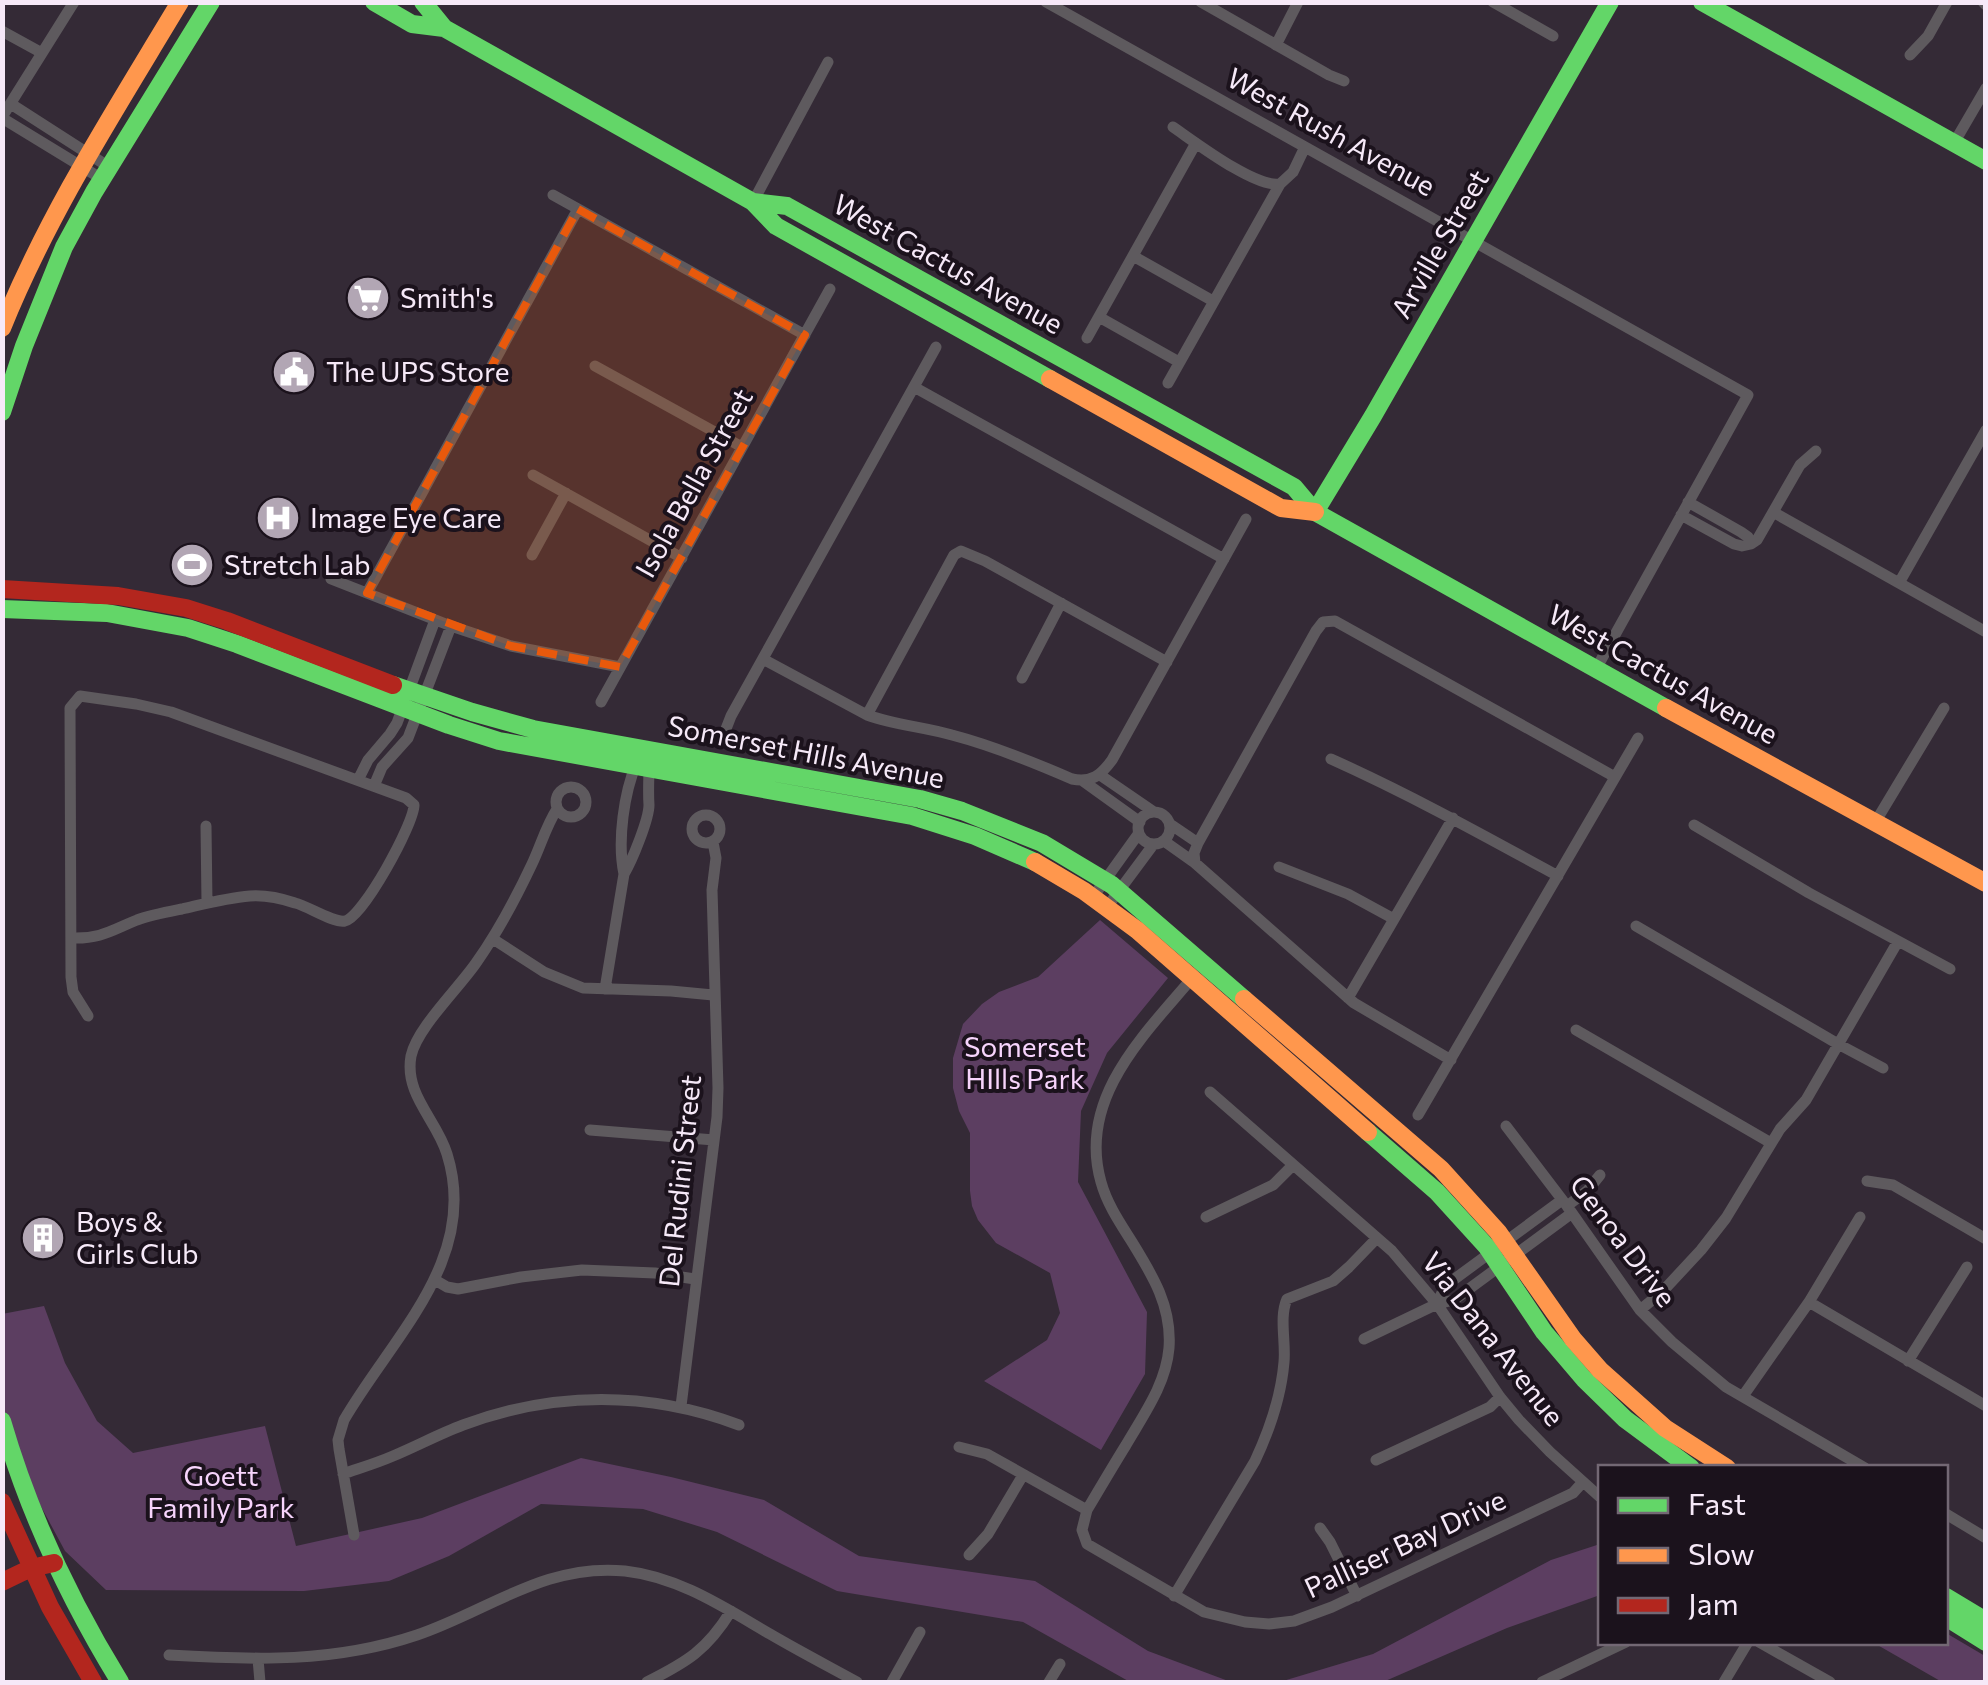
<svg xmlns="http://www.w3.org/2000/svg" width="1988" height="1685" viewBox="0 0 1988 1685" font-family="Commissioner,sans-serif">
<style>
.green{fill:#5c3e61}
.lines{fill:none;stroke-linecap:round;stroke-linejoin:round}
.street{stroke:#5e5a5e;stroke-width:11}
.fast{stroke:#63d668;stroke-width:18}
.slow{stroke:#ff974d;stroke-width:18}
.jam{stroke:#b3261e;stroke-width:18}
.marked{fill:#e8590c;fill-opacity:0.2;stroke:#e8590c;stroke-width:8;stroke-dasharray:20 12;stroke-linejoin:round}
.labels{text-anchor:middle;stroke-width:8;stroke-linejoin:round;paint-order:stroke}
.street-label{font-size:28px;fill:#f6e9f8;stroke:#1b121c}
.poi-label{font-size:28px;fill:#f6e9f8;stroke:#1b121c;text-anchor:start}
.park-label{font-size:28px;fill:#f7d4fc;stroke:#1b121c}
</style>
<rect width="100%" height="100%" fill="#342a36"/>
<path class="green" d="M1100,920L1168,978L1107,1053L1081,1111L1078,1182L1147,1312L1145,1374L1101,1450L984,1381L1047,1340L1060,1313L1050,1273L996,1243L978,1220L972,1206L970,1191V1133L959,1111L953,1088V1058L963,1024L982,1004L999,992L1038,977Z
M44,1306L65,1363L97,1421L133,1453L265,1426L296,1546L422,1518L581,1458L671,1477L764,1500L859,1556L1035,1581L1148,1651L1231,1682H1130L1023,1622L837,1591L717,1532L643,1509L541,1504L449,1556L389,1581L304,1591L106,1590L65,1551L16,1460L3,1408L2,1314Z
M1600,1544V1595L1507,1628L1383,1682H1231L1283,1681L1373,1654L1551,1560Z
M1946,1633L1985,1656V1682H1942L1874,1643L1946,1642Z"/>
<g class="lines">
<path class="street" d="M1046,2L1748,395L1596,669
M1201,2L1329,75L1344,81
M1493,2L1553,36
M1983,2L1986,5
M2,31L42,53
M1276,45L1298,2
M1910,55L1928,36L1947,2
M11,104L109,167
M2,117L74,2
M2,118L102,179
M1173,127C1195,142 1255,188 1280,184
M1954,143L1986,88
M553,195L805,335
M753,202L828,62
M1133,256L1213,301
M1099,317L1179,362
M1087,338L1196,143
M595,366L742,447
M1168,383L1280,184L1293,172L1305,147
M914,387L1224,559
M533,475L682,558
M1688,502L1741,532L1748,537L1751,544
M1773,512L1986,632
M1681,515L1734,544L1742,546L1751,544
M1751,544L1757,540L1800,465L1816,451
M532,555L566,493
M331,579L451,626L511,646L620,667
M1899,583L1986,430
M367,593L578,209
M763,659L867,715C895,725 924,727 952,735C994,746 1033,762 1072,779C1092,783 1101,775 1112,760L1246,519
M1022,678L1061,603
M601,702L830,289
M867,715L954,555L961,551L985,561L1167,662
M724,734L731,716L936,347
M1331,759C1409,794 1483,835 1558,876
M1100,775L1154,812
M358,780L368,760L390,734L397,723L435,620
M1083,781L1140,822
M374,786L382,767L408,738L451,626
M556 802a15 15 0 1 1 30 0a15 15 0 1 1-30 0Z
M1138 828a16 16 0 1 1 32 0a16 16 0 1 1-32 0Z
M692 829a14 14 0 1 1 28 0a14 14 0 1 1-28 0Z
M1876,821L1944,708
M1170,824L1198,843
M1694,825L1809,893L1950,969
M206,826L207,903
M1164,841L1195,863
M1279,867L1348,894L1394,919
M624,874C617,841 624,792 637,762
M1093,897L1139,833
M1107,907L1153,845
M1636,926L1838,1044L1883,1068
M72,938C101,939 112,930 137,920C151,915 167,912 182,909C204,904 226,898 250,896C264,895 280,898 295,903C308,906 333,923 345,921C363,917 414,824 414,805L406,798L171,712L136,704L80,696L70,708L71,977L73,992L88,1016
M493,939L544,972L583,988L671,991L713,995
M1193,977C1145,1034 1077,1098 1101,1182C1107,1204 1120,1223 1132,1242C1153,1276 1172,1307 1169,1348C1166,1384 1144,1414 1126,1445C1113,1466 1100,1488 1087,1510L1082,1530L1087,1544L1204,1612L1245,1622L1269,1624L1294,1621L1332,1607L1573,1493L1582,1483
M605,989L624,874C632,861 649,819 649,805C648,792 649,778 649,765
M1348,998L1453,818
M1576,1030L1771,1143
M1451,1060L1354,1003L1195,863L1194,853L1198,843L1316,631L1323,622L1335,621L1615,777
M1210,1092L1392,1251L1437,1304L1500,1397L1519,1420L1550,1452L1600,1497
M1418,1115L1638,738
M1506,1126L1567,1206L1640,1310L1672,1342L1726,1387L1865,1468
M590,1130L714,1140
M1867,1181L1893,1185L1986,1239
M1567,1206L1588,1190L1600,1175
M1206,1217L1273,1185L1293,1165
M435,1280L447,1287L458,1289L521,1277L582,1270L655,1273L695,1279
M1809,1302L1986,1406
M1437,1304L1445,1286L1562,1200
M1640,1310L1662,1292L1701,1250L1726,1218L1780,1129L1806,1100L1897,943
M1364,1339L1437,1304L1454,1300L1572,1213
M1908,1361L1967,1267
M1743,1396L1809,1302L1860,1217
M681,1406L717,1117L718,1088L712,890L716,858L713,842
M959,1447L987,1454L1087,1510
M1376,1460L1490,1407L1500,1397
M343,1474C360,1468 377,1463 393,1456C417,1446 439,1434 463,1425C554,1391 649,1391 739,1425
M1946,1514L1986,1538
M1320,1528L1330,1542L1357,1596
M354,1535L339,1449L338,1440L344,1420C392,1337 480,1259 447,1154C437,1120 404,1095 411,1056C417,1028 458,989 476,963C498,932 516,898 532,864C541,845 546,826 557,809
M969,1555L988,1534L1023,1475
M1174,1596L1255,1461C1270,1429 1281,1398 1284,1362C1286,1342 1279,1317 1287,1299L1333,1281L1349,1267L1377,1238
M1759,1642L1830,1682
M169,1655C255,1660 334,1663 417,1635C488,1611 545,1563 625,1571C679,1577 725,1608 770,1634C799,1651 828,1666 857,1682
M258,1659L260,1682
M647,1682C687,1662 707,1650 731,1611
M892,1682L920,1632
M1049,1682L1060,1664
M1542,1682L1626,1642
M1724,1682L1748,1642"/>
<path class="fast" d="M374,2L412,24L444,28
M423,2L444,28L753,202L776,226L1050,379
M1702,2L1986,161
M753,202L787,206L1294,487L1315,512L1666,708
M2,412L24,346L64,247L94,192L211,2
M1315,512L1373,416L1610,2
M2,609L107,613L188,628L237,644L449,725L499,741L912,816L975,836L1035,862
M393,685L472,712L533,729L920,799L962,811L1042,843L1112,885L1244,999
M1368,1132L1437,1192L1487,1247L1544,1332L1584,1379L1625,1419L1691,1468
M2,1421C29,1514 69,1599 120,1682
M1946,1597L1986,1621
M1946,1617L1986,1642"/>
<path class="slow" d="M2,328C49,212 116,109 180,2
M1050,379L1281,508L1315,512
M1666,708L1986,883
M1035,862L1084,891L1137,930L1368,1132
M1244,999L1441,1169L1498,1232L1573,1339L1600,1370L1665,1428L1727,1468"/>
<path class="jam" d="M2,589L118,596L186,608L227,621L393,685
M2,1502L50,1607L93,1682
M2,1582L31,1568L54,1563"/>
</g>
<path class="marked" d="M578,209L805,335L620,667L511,646L367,593Z"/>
<defs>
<g id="supermarket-disc" transform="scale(2.25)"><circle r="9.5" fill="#b2a6b4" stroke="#1b121c"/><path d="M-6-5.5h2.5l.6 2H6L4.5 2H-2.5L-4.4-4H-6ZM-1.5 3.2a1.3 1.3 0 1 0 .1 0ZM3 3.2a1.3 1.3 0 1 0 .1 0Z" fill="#fff"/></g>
<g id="civic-disc" transform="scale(2.25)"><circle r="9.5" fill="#b2a6b4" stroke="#1b121c"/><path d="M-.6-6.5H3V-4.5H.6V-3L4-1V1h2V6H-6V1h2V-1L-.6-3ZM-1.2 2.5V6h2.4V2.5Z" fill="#fff"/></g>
<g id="hospital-disc" transform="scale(2.25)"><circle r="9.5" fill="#b2a6b4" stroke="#1b121c"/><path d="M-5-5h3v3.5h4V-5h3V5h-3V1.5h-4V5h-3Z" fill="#fff"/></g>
<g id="stadium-disc" transform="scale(2.25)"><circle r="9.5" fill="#b2a6b4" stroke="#1b121c"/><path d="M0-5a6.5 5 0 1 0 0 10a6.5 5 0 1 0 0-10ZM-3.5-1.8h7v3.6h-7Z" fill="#fff"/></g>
<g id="building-disc" transform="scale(2.25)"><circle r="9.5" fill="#b2a6b4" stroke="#1b121c"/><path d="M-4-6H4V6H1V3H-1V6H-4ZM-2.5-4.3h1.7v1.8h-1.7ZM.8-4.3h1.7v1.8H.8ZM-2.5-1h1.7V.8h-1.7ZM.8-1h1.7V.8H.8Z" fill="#fff"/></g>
</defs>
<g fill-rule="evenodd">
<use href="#supermarket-disc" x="368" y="298"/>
<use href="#civic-disc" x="294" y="372"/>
<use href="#hospital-disc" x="278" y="518"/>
<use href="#stadium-disc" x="192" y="565"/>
<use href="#building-disc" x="43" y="1238"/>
</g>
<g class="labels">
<g class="street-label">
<text transform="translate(1331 132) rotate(29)" y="10">West Rush Avenue</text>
<text transform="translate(1440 244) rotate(-60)" y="10">Arville Street</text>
<text transform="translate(948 264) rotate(29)" y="10">West Cactus Avenue</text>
<text transform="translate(694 483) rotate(-61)" y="10">Isola Bella Street</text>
<text transform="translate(1663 674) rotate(29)" y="10">West Cactus Avenue</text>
<text transform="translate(806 752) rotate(11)" y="10">Somerset Hills Avenue</text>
<text transform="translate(680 1181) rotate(-84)" y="10">Del Rudini Street</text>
<text transform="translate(1623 1241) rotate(53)" y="10">Genoa Drive</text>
<text transform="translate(1493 1339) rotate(52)" y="10">Via Dana Avenue</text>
<text transform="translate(1405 1544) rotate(-25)" y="10">Palliser Bay Drive</text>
</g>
<g class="poi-label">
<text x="400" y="308">Smith's</text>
<text x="326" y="382">The UPS Store</text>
<text x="310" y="528">Image Eye Care</text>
<text x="224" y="575">Stretch Lab</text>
<text x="76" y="1232">Boys &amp;<tspan x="76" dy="32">Girls Club</tspan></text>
</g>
<g class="park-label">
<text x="1025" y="1057">Somerset<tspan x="1025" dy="32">HIlls Park</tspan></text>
<text x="221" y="1486">Goett<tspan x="221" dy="32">Family Park</tspan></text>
</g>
</g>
<rect width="1988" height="1685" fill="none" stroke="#f6e9f8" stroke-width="10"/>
<rect x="1598" y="1465" width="350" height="180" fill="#1b121c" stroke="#736874" stroke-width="2.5"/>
<rect x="1618" y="1498" width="50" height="15" fill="#63d668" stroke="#736874" stroke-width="2.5"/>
<text x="1688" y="1515" font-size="30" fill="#f6e9f8">Fast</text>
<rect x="1618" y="1548" width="50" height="15" fill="#ff974d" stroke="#736874" stroke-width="2.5"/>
<text x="1688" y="1565" font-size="30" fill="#f6e9f8">Slow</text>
<rect x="1618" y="1598" width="50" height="15" fill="#b3261e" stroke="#736874" stroke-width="2.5"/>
<text x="1688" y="1615" font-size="30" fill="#f6e9f8">Jam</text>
</svg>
